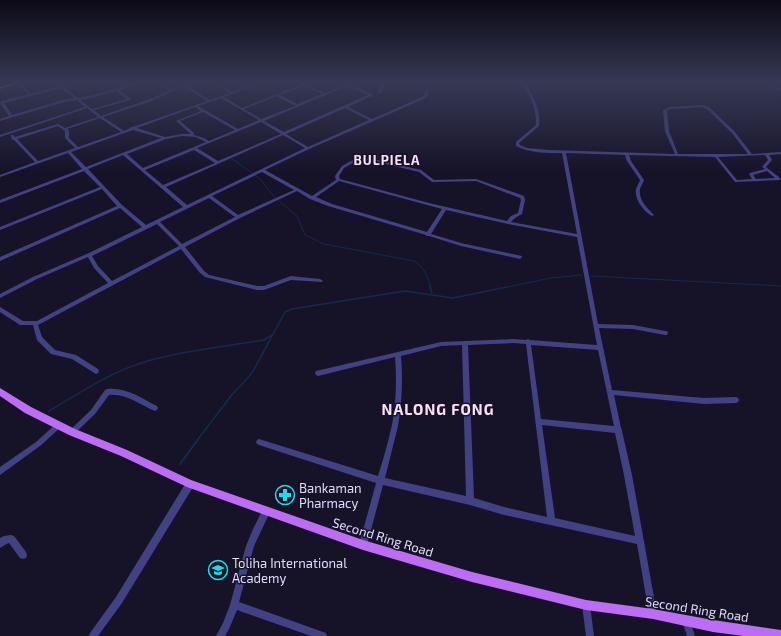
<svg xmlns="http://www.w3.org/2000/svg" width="781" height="636" viewBox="0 0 781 636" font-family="'Exo 2',sans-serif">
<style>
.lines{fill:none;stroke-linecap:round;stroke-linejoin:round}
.stream-far2{stroke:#132b4c;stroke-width:1}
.stream-far1{stroke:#132b4c;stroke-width:1.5}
.stream{stroke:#132b4c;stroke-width:2}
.minor{fill:#424184;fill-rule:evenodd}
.major{fill:#bd6cf4;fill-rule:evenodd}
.highway{fill:#f361ac;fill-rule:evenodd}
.labels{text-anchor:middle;stroke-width:3;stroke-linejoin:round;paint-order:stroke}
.far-district-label{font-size:13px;font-weight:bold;letter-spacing:1px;fill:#fddff3;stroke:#161329}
.near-poi-label{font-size:13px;fill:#dfddfc;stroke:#161329;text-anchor:start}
.near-street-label{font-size:13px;fill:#dfddfc;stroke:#161329}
.district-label{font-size:15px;font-weight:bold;letter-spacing:1px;fill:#fddff3;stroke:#161329}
</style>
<rect width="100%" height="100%" fill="#161329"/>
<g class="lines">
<path class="stream-far2" d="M232,159L252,173
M255,175L261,180L275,198
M279,201L297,216L305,235L324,244L414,261C425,267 427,277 431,288
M591,276L781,286
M503,288L551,278L582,275"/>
<path class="stream-far1" d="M430,287L432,293
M49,411C78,394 106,375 138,364C179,351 222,347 264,340L272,335
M198,439L231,396L252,373L285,312L292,309L405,291L453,298L507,287"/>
<path class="stream" d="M180,464L199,438"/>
<path class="minor" d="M18,82H20L31,94L60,86L55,82H58L62,86L76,82H81L64,87L78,98L90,96L139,82H144L119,90L130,98V100L94,110L101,116L150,99L169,91L159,82H162L171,90L187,82H191L186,85L210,100L230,93L212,82H215L232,92L260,82H264L224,97L242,108L307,82H311L306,85L325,93L344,85L339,82H343L372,94V96L348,107L372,119L422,97L424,96L426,90H428V96L424,99L309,149L265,170L312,196L336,180L335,176L342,166L349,162L356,159L369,158L421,170L434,180L476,179L524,196L525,200L522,214L515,218L511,222L577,234L562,153C547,153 529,153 516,146V142L536,125C536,107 531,97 521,82H525C533,96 541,109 539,126L519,143L520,145L527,148L549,150L675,154L665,131L663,110L670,107L702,105L709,107L734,131L752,154L781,152V154L769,155L772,160L766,167L780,178V180L736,182H735L715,157L629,155L631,161L644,180C643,183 641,186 640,189C638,200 648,209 654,215L652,216C644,212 634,199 636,189C637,186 639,183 640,180L627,161L625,155L566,153L598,324L633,325L665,331H667L668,333L667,335H665L633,329L599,328L612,390L704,398L736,397L738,398L739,400L738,402L736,403L704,404L614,395L621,428L622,430V431L632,475L657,614L656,617L653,618L650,617L649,614L637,544L504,515L470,505L383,485L367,545L366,548L363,549L360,548L359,545L376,483L259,445L257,444L256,442L257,440L259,439L378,476C383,460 388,443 392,425C396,403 397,380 395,357L318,376L316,375L315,373L316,371L441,342L513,339L526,340L528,339L530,340L597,345L577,237L508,224L446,210L431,234L461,243L522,256V257L520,259L461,246L429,236H426V235L328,206L310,199L297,191L240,218L185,247L204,271L209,275L257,286H264L291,276L320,279L323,281L322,282L291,280L264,290H257L205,277L200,273L181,249L38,325L42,337L55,350L76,355L98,369L99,371L98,373L96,374L72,359L51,354L37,340L33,325H20L0,312V307L23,321H37L108,283L94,268L88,257L37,279L0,298V294L33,277L89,253L142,227L120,208L0,261V257L117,206L102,189L0,230V227L100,187L84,171L0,203V200L82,169L68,153L0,177V175L35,162L14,140H12L11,135H13L15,137L58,124L65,128L98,117L87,108L0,137V135L85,107L77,100L64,102L0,121V119L9,116L0,103L2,101L29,94L18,84ZM183,86L207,101L133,127H131L130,128L124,131L103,117L152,101ZM303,86L322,94L297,104L280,95ZM347,86L368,95L284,132L264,121ZM61,88L75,98L63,100L12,115L4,103ZM116,91L127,99L92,109L80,100L90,98ZM277,96L295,106L261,119L244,109ZM221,98L259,120L238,129L198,106ZM195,107L201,111L176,121L191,134H182L165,137L137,128ZM702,107L707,109L732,133L748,154H678L669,131L667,110L671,109ZM345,108L369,120L308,147L286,134ZM203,112L235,130L209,141L204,138L194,135V133L180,121ZM100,118L121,132L78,147L69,138V131L67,129ZM261,122L281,134L218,161L197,148ZM58,126L65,131V138L75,148L38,161L17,139ZM133,130L161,138L86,167L71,152ZM283,135L305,148L187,205L166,187ZM182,136L196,137L206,142L143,168L127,154L166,139ZM194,150L215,163L163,185L145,170ZM123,155L183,207L146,225L122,205L104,186L88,169ZM765,155L768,160L762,167L765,169L750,173L749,174L752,179L737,180L718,157ZM369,160L419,172L432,182L476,181L520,198L521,200L518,213L511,216L507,221L429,203L340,179L339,176L344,168L351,164L357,161ZM767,171L775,178L756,179L753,175ZM262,172L294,190L238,215L212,196ZM339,181L442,209L427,232L332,204L316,197ZM209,198L235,217L182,244L160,222ZM157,224L179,246L112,281L98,266L92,256ZM513,343L526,344L547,517L504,507L474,498L468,345ZM462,345L466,496L385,478L398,426C402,403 403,379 401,356L441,346ZM531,345L598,350L614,426L541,419ZM542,425L615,433L624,475L635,536L555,518Z
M381,82H385L382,92L380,93L378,92Z
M763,82H767L781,89V91Z
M107,389C126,387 141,398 157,406L158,408L157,410L155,411C140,405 126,393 109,395L95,414L74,434L72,435L70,434L69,432L70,430L91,410L105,390Z
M59,422L61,423L62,425L61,427L40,446L0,475V467L36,442L57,423Z
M190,480L193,481L194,484L193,487L122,603L98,636H89L90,633L116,597L187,481Z
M266,508L269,509L270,512L254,546L239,602L323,632L326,633L327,636H311L237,610L229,629L225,636H216L223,623L230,605L246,546L253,529L263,509Z
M11,535L14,536L26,552L27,555L26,558L23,559L20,558L9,543C5,544 4,546 0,548V538L4,536Z
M586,601L589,602L590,605L594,636H586L582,605L583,602Z
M686,617L689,618L695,636H687L682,621L683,618Z"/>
<path class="major" d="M0,388L31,407L75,429L127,450L191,480L363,540L472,572L586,600L653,609L713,620L781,630V636H743L713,632L653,619L586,610L472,582L363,550L187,487L121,456L69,435L25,413L0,396Z"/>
<path class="highway" d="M17,82H24L0,89V87Z"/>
</g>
<linearGradient id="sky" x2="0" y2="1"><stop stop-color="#0c0a17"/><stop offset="0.48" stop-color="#363954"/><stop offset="1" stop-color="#363954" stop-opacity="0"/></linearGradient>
<rect width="781" height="171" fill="url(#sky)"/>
<defs>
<g id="pharmacy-ring" transform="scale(1)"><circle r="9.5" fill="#161329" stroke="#17e0ee" stroke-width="1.5"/><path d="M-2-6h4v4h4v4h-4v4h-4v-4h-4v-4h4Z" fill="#17e0ee"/></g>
<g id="school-ring" transform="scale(1)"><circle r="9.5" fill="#161329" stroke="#17e0ee" stroke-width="1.5"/><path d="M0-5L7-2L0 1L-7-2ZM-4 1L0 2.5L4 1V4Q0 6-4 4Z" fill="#17e0ee"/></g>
</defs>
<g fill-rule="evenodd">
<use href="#pharmacy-ring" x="285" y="495"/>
<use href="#school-ring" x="218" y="570"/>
</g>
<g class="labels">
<g class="far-district-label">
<text x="387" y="165">BULPIELA</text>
</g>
<g class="near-poi-label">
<text x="299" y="493">Bankaman<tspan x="299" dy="15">Pharmacy</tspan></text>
<text x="232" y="568">Toliha International<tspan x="232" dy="15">Academy</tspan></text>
</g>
<g class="near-street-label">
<text transform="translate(383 537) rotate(17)" y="5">Second Ring Road</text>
<text transform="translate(697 609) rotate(9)" y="5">Second Ring Road</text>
</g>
<g class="district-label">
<text x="438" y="415">NALONG FONG</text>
</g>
</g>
</svg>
